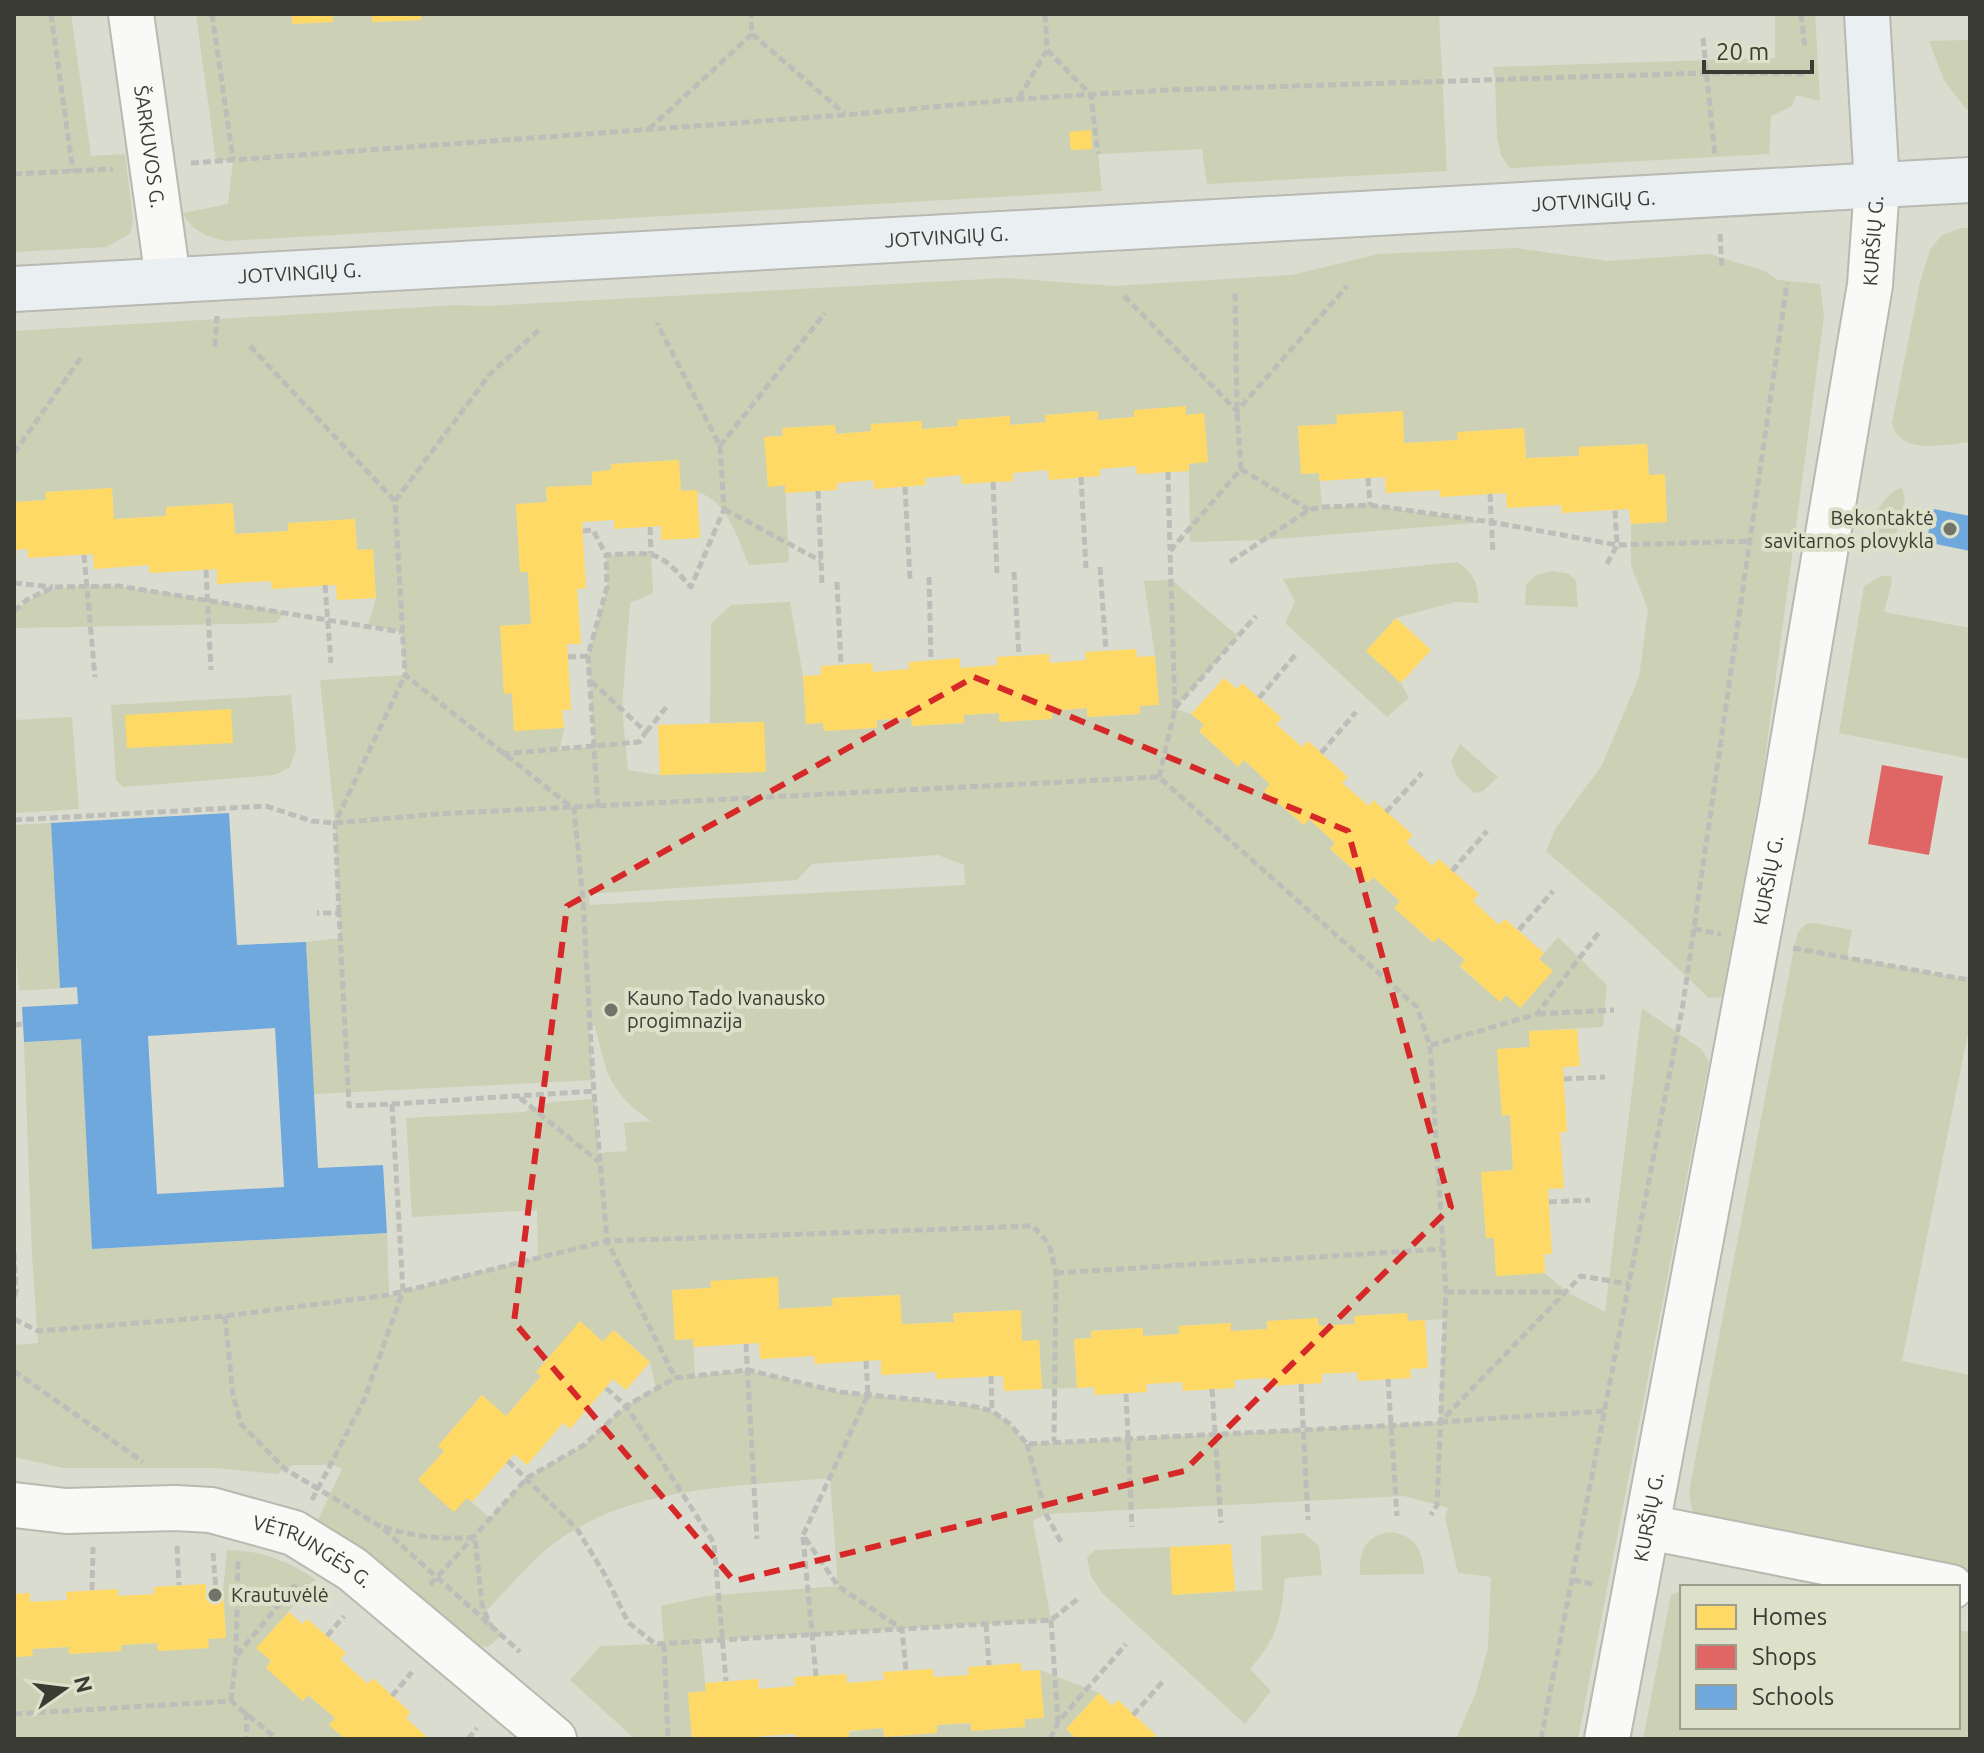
<svg xmlns="http://www.w3.org/2000/svg" width="1984" height="1753" viewBox="0 0 1984 1753" font-family="Ubuntu,sans-serif">
<style>
.green{fill:#ccd0b5;fill-rule:evenodd}
.homes{fill:#ffd966}
.shops{fill:#e06666}
.schools{fill:#6fa8dc;fill-rule:evenodd}
.lines{fill:none;stroke-linecap:round;stroke-linejoin:round}
.minor-casing{stroke:#b8b9af;stroke-width:48}
.major-casing{stroke:#b8b9b2;stroke-width:48}
.path{stroke:#bdbeb9;stroke-width:5;stroke-dasharray:8 4;stroke-linecap:butt}
.minor{stroke:#f9faf8;stroke-width:44}
.major{stroke:#eaf0f1;stroke-width:44}
.marked{fill:none;stroke:#d62828;stroke-width:6;stroke-dasharray:16 10;stroke-linejoin:round}
.poi-dot{fill:#72746a;stroke:#dde1ca;stroke-width:3}
.labels{text-anchor:middle;stroke-width:8;stroke-linejoin:round;paint-order:stroke}
.street-label{font-size:20px;fill:#3a3c33;stroke:#dde1ca}
.poi-label{font-size:20px;fill:#3a3c33;stroke:#dde1ca;text-anchor:start}
</style>
<rect width="100%" height="100%" fill="#dadccf"/>
<path class="green" d="M14,14H71L91,156L125,154L133,220L130,234L106,247L14,252Z
M196,14H292L293,24L333,22V15L372,14L373,22L421,20V14H1439L1447,171L1207,184L1202,149L1098,154L1102,191L226,241C208,237 191,231 183,213L228,204L233,160L216,161Z
M1775,14H1815L1820,101L1796,95L1792,106L1771,116L1769,154L1510,168L1501,155L1497,138L1495,79L1493,67L1775,58Z
M1970,40V110L1965,108L1944,80L1929,41Z
M1961,228H1970V442C1944,444 1901,457 1892,423L1920,282L1930,250L1941,236Z
M1516,248L1608,261L1709,254L1765,271L1778,280L1820,284L1824,316L1762,780L1722,997L1709,998L1626,920L1546,851L1556,828L1602,765L1639,677L1648,610L1631,565V524L1667,522L1665,475H1649L1647,444L1579,447V456L1526,458L1524,428L1458,432V440L1404,443L1402,411L1337,415V424L1298,426L1301,474L1319,473L1322,507L1370,505L1487,522L1263,540L1190,542L1189,464L1208,462L1204,414L1186,415V407L1134,410V417L1098,420L1097,411L1046,415V422L1010,425L1009,416L958,420V426L922,429V421L871,424V431L836,434L834,425L783,428V436L765,437L768,486L785,485L789,562L749,565C735,532 724,488 681,491L678,460L611,464V470L592,472V485L546,487L547,502L516,505L520,572H528L531,624L500,626L504,693H512L514,730L564,728L560,749L594,747L588,656L607,588L606,555L651,553L653,593L630,603L622,708L628,770L660,775L765,771L763,722L710,723L711,624L731,605L790,602L803,676L806,724L823,723L824,731L876,728L877,720L911,718L913,726L964,723V715L999,713L1000,722L1052,719V711L1087,708L1088,717L1140,714V706L1158,704L1155,656L1144,581L1172,580L1238,636L1175,709L1191,714L1204,725L1199,732L1238,766L1244,760L1270,784L1265,791L1304,825L1309,819L1335,843L1330,849L1368,883L1373,877L1400,901L1394,908L1433,943L1438,937L1465,960L1460,967L1500,1001L1506,995L1520,1007L1539,959L1558,937L1607,985L1603,1027L1529,1031L1530,1047L1497,1049L1502,1115H1510L1513,1170L1481,1172L1486,1238H1494L1496,1276L1545,1273L1567,1292L1605,1312L1642,1008L1701,1049L1709,1062L1578,1739H1456L1476,1692L1488,1648L1491,1577L1458,1573L1445,1517L1448,1508L1404,1496L1046,1514L1033,1521L1051,1620L701,1641L706,1691L688,1693L692,1739H635L570,1680L600,1646L664,1644L661,1606L706,1596L838,1586L830,1478C734,1487 621,1485 543,1552C522,1571 503,1594 483,1614L503,1634L488,1647L474,1645L378,1560L317,1522L342,1469L333,1465H293L277,1474L217,1468H64L14,1457V1345L38,1343L32,1256L24,1042L81,1039L93,1249L387,1233L389,1295L538,1257L537,1210L412,1217L406,1118L524,1112L552,1102L595,1099L599,1153L627,1151L624,1123L651,1121C609,1093 606,1072 595,1026H590L593,1080L314,1094L306,942L340,938L335,823L320,680L405,675L401,632L368,625L376,598L373,549L357,550L355,519L288,523V531L235,534L233,503L166,507V516L114,519L112,488L45,492L46,500L14,502V331L458,305L486,306L1005,278L1114,286L1292,275L1378,254ZM938,855L964,865L965,885L590,905L589,894L797,880L812,864ZM778,1278L779,1309L833,1306V1298L899,1295L902,1324L954,1322V1313L1020,1310L1022,1341H1039L1042,1389L1077,1388L1074,1339L1091,1338V1331L1142,1328L1143,1336L1179,1334L1180,1326L1230,1323L1231,1331L1355,1324V1316L1406,1313L1408,1321L1444,1319L1439,1422L1027,1444L1010,1424L992,1411L969,1405L840,1392L748,1370L695,1376L693,1339L675,1340L672,1290L711,1288L710,1282ZM580,1322L603,1342L614,1330L650,1362L656,1388L626,1406L584,1445L527,1478L490,1518L467,1498L419,1479L444,1451L439,1445L482,1395L506,1416L541,1376Z
M1902,487L1905,499L1894,543L1888,547C1861,530 1880,496 1902,487Z
M1458,562C1473,574 1479,583 1478,603L1455,602L1396,618L1366,651L1401,683L1409,698L1387,717L1285,623L1295,602L1283,579Z
M1554,571L1569,574L1576,581L1578,607L1525,605L1526,585L1536,575Z
M1882,576H1891L1892,581L1884,612L1970,628V759L1839,733L1864,586Z
M86,586H119L285,612L276,623L14,628V611C39,590 55,587 86,586Z
M291,695L296,749L290,767L275,775L123,787L116,780L111,705Z
M72,717L79,809L14,813V720Z
M1460,744L1498,777L1483,791L1474,793L1458,778L1451,762Z
M51,823L60,988L19,991L14,917V825Z
M1814,923L1852,930L1847,957L1970,980V1023L1902,1361L1970,1375V1573L1700,1519L1692,1510L1689,1492L1794,948L1798,932L1806,924Z
M1390,1532C1416,1535 1423,1550 1424,1574L1360,1575C1359,1551 1365,1536 1390,1532Z
M1303,1533L1319,1546L1322,1575L1285,1578C1281,1619 1278,1637 1250,1669L1271,1691L1245,1724L1102,1593L1091,1576L1087,1558L1095,1550L1170,1547L1173,1595L1262,1590L1261,1536Z
M227,1550C260,1550 289,1561 316,1580L257,1648L271,1661L266,1668L303,1701L308,1695L335,1718L329,1725L345,1739H234L233,1737L14,1739V1657L32,1656V1649L69,1647V1654L121,1651V1645L157,1643L158,1651L209,1648L208,1639L226,1637L223,1591Z
M1682,1590V1727H1958V1630L1970,1632V1739H1643L1671,1595Z
M1040,1670L1099,1693L1066,1729L1077,1739H835C865,1722 903,1730 937,1733V1725L971,1723L972,1731L1025,1727V1719L1044,1717Z"/>
<path class="homes" d="M292,14H333V22L292,24Z
M372,14H421V20L372,22Z
M1091,130L1092,149L1071,150L1069,132Z
M1186,406V415L1204,413L1208,462L1189,464V471L1137,474L1136,466L1100,469V476L1049,480L1048,470L1013,473V481L962,484L961,475L925,478L926,485L874,489L873,480L837,483V490L785,493V485L768,487L764,437L783,436L782,428L835,425L836,434L871,431V424L922,421V429L958,426L957,420L1010,416V425L1046,422L1045,415L1098,411V420L1134,417V410Z
M1403,411L1404,443L1458,440L1457,432L1524,428L1526,458L1579,456V447L1647,444L1649,475L1665,474L1667,522L1631,524L1629,509L1562,513L1561,505L1507,508L1506,493L1440,497V490L1386,493L1385,477L1319,481V473L1301,474L1298,426L1337,424L1336,415Z
M679,460L681,491L697,490L700,538L661,540V526L614,529V520L582,522L586,588L577,589L581,644H567L571,710H562L564,728L514,731L512,693L504,694L500,626L531,624L528,572H520L516,504L547,502L546,487L592,485V472L611,470V464Z
M112,488L114,519L166,516V507L233,503L235,534L288,531V523L355,519L357,550L373,549L376,598L337,600L336,585L272,589L271,581L217,584V569L150,573L149,565L94,569L93,554L28,558V549L14,550V502L46,500L45,492Z
M1396,618L1431,650L1401,683L1366,651Z
M1136,649L1137,657L1155,656L1159,705L1140,706V714L1087,717V708L1052,711V719L999,722V713L964,715V723L912,726L911,718L877,720V728L824,731L823,723L806,724L803,676L821,675V666L872,663L873,672L909,669V662L960,658V668L997,665V657L1049,654L1050,663L1086,660L1085,652Z
M1224,678L1237,689L1242,683L1282,718L1276,724L1302,747L1308,741L1348,777L1342,783L1369,806L1373,800L1413,835L1406,842L1433,866L1439,859L1479,894L1473,901L1499,925L1505,919L1544,953L1539,959L1553,971L1520,1008L1506,995L1500,1002L1460,966L1465,960L1438,937L1434,943L1394,908L1400,901L1373,877L1369,883L1330,849L1335,843L1309,819L1304,825L1264,791L1270,784L1244,760L1238,767L1199,731L1204,725L1191,714Z
M231,709L233,743L127,748L125,715Z
M764,722L766,772L660,775L658,725Z
M1577,1029L1580,1066L1563,1067L1567,1132H1560L1564,1188L1548,1189L1552,1254H1544L1545,1273L1496,1276L1494,1238H1486L1481,1172L1513,1170L1510,1115L1502,1116L1497,1049L1530,1047L1529,1031Z
M778,1277L779,1309L833,1306L832,1298L900,1295L902,1324L954,1322L953,1313L1021,1310L1022,1341L1039,1340L1042,1389L1004,1391L1003,1376L936,1379V1372L881,1375V1360L815,1364L814,1356L760,1359L759,1343L693,1347V1339L675,1340L672,1290L711,1288L710,1281Z
M1407,1313L1408,1321L1425,1320L1428,1368L1410,1369L1411,1378L1358,1381L1357,1372L1322,1374V1383L1270,1386L1269,1378L1234,1380L1235,1388L1183,1391L1182,1382L1146,1384L1147,1392L1095,1395L1094,1387L1077,1388L1074,1339L1091,1338V1331L1143,1328V1336L1179,1334V1326L1231,1323V1331L1267,1329V1321L1318,1318L1319,1326L1355,1324L1354,1316Z
M580,1321L603,1342L613,1330L650,1362L626,1390L613,1379L570,1429L563,1423L527,1465L514,1454L472,1502L467,1498L454,1512L418,1480L444,1451L438,1446L482,1395L506,1416L541,1376L536,1372Z
M1231,1544L1235,1591L1172,1595L1170,1547Z
M206,1584V1592L223,1591L226,1638L208,1639L209,1648L158,1651L157,1643L121,1645V1651L69,1654V1647L32,1649L33,1656L14,1657V1594L30,1593V1602L67,1600L66,1592L118,1589V1596L154,1594V1587Z
M289,1612L302,1624L307,1619L327,1636L346,1653L340,1659L368,1684L373,1678L410,1712L406,1718L429,1739H345L329,1725L335,1718L308,1695L303,1701L266,1668L271,1661L256,1648Z
M1021,1663L1022,1671L1040,1670L1044,1718L1025,1719V1727L971,1731V1723L937,1725V1733L884,1737L883,1728L849,1731V1738L835,1739H796V1734L761,1736V1739H692L688,1693L706,1691L705,1683L758,1679L759,1689L795,1686L794,1677L846,1674L847,1683L884,1680L883,1672L933,1669L934,1677L969,1675L968,1667Z
M1099,1693L1113,1706L1118,1700L1156,1735L1153,1739H1077L1066,1729Z"/>
<path class="shops" d="M1882,765L1943,776L1929,855L1868,844Z"/>
<path class="schools" d="M1934,509L1970,516V551L1926,542Z
M229,813L237,945L306,942L318,1168L383,1165L387,1233L92,1249L81,1039L24,1042L22,1007L78,1004L77,987L60,988L51,823ZM275,1028L284,1187L157,1194L148,1036Z"/>
<g class="lines">
<g class="minor-casing">
<g id="minor">
<path id="s1" d="M131,14L168,279"/>
<path id="s2" d="M14,1505L66,1511L175,1508L211,1510L294,1533L352,1569L554,1739"/>
<path d="M1648,1527L1951,1587"/>
<path id="s3" d="M1607,1739L1782,807L1870,285L1877,186"/>
</g>
</g>
<g class="major-casing">
<g id="major">
<path d="M1867,14L1877,186"/>
<path id="s4" d="M14,289L1970,180"/>
</g>
</g>
<path class="path" d="M51,14L73,172
M212,14L233,159
M1045,14L1047,50L1091,95L1098,154
M1801,14L1805,49
M752,34L845,114
M1703,38L1715,156
M1019,98L1047,50
M649,129L752,34L751,14
M191,163L845,115L1019,99L1168,90L1706,73L1805,74
M14,174L113,169
M1720,234L1722,269
M1124,296L1237,411L1347,286
M250,346L395,501L405,675L574,809L583,900L593,1080L607,1241L675,1378
M215,347L217,316
M720,446L825,313
M14,453L82,356
M1241,469L1309,510
M1168,472L1170,550
M1081,477L1086,568
M1368,478L1370,505
M993,482L997,573
M905,487L910,579
M818,491L822,583
M1490,494L1493,553
M395,501L490,374L539,330
M724,509L821,561
M650,527L651,553
M583,531L593,530L606,555
M84,555L95,677
M1230,562L1309,510L1321,507L1370,505L1491,522L1617,545L1752,541
M1607,564L1617,545L1615,510
M1100,567L1106,651
M206,570L211,670
M1014,572L1019,656
M929,577L931,660
M837,582L841,665
M14,583L53,587
M325,585L331,663
M14,611L28,599L54,587L119,586L401,632
M568,657L588,656
M1259,698L1296,654
M1175,708L1256,616
M646,732L669,704
M1321,753L1356,712
M502,754L639,742L646,732L590,680
M1159,777L1175,709L1170,551L1241,469L1237,411L1235,290
M598,807L588,656L607,587L606,555C656,552 657,549 691,587L724,509L720,446L657,323
M1386,812L1422,773
M14,820L266,806L312,821L335,823L437,814L1159,777L1417,1007L1430,1046L1446,1292L1437,1505L1431,1515
M1452,871L1487,831
M339,913L335,823L405,675
M1694,929L1721,934
M1519,930L1553,891
M1793,948L1969,980L1970,977
M1538,1014L1614,1010
M14,1025L23,1024
M1431,1045L1537,1014L1600,931
M1564,1079L1605,1077
M520,1098L599,1162
M392,1104L594,1091
M1549,1202L1590,1200
M14,1253L16,1292L14,1297
M1056,1273L1443,1249
M1446,1292H1566
M225,1316L233,1395L241,1424L285,1469L380,1526L520,1652
M14,1319L38,1331L225,1316L388,1295L607,1241L1033,1226L1049,1244L1056,1273L1054,1442
M746,1344L757,1539
M866,1361L868,1395L803,1535L838,1586L902,1629L906,1670
M14,1371L143,1462
M991,1376L992,1411
M1388,1379L1397,1516
M1301,1384L1308,1520
M606,1388L626,1406L714,1543L726,1681
M1212,1389L1221,1523
M1126,1394L1132,1527
M1440,1422L1605,1411
M1027,1444L1046,1514L1062,1544
M508,1461L577,1529L605,1575L628,1622L655,1644L1051,1620L1079,1598
M312,1500L364,1400L403,1291L392,1104L349,1106L339,913H317
M384,1527C415,1537 443,1540 475,1537L482,1605L490,1625
M803,1537L816,1676
M177,1546L179,1585
M213,1553L216,1591
M1573,1580L1596,1585
M430,1585L527,1478L584,1445L626,1406L675,1378L748,1370L840,1392L969,1405L992,1411L1010,1424L1027,1444L1439,1423L1581,1276L1629,1284
M92,1590L93,1547
M1051,1620L1058,1722
M986,1624L989,1665
M327,1636L344,1616
M664,1644L668,1739
M237,1655L297,1583
M392,1696L412,1672
M231,1701L236,1655L238,1558
M246,1712L247,1739
M14,1714L231,1701L277,1739
M1133,1715L1165,1679
M468,1739L477,1728
M1050,1739L1058,1722L1126,1644
M1231,1739V1738
M1541,1739L1683,1004L1787,283"/>
<use href="#minor" class="minor"/>
<use href="#major" class="major"/>
</g>
<path class="marked" d="M974,677L1348,831L1451,1207L1184,1471L734,1581L514,1322L567,906Z"/>
<g class="poi-dot">
<circle cx="1950" cy="529" r="8"/>
<circle cx="611" cy="1010" r="8"/>
<circle cx="215" cy="1595" r="8"/>
</g>
<g class="labels">
<g class="street-label">
<text dy="7" stroke="none"><textPath href="#s1" startOffset="134">ŠARKUVOS G.</textPath></text>
<text dy="7" stroke="none"><textPath href="#s4" startOffset="1582">JOTVINGIŲ G.</textPath></text>
<text dy="7" stroke="none"><textPath href="#s4" startOffset="934">JOTVINGIŲ G.</textPath></text>
<text dy="7" stroke="none"><textPath href="#s3" startOffset="1522">KURŠIŲ G.</textPath></text>
<text dy="7" stroke="none"><textPath href="#s4" startOffset="286">JOTVINGIŲ G.</textPath></text>
<text dy="7" stroke="none"><textPath href="#s3" startOffset="874">KURŠIŲ G.</textPath></text>
<text dy="7" stroke="none"><textPath href="#s3" startOffset="226">KURŠIŲ G.</textPath></text>
<text dy="7" stroke="none"><textPath href="#s2" startOffset="308">VĖTRUNGĖS G.</textPath></text>
</g>
<g class="poi-label">
<text x="1934" y="525" text-anchor="end">Bekontaktė<tspan x="1934" dy="23">savitarnos plovykla</tspan></text>
<text x="627" y="1005">Kauno Tado Ivanausko<tspan x="627" dy="23">progimnazija</tspan></text>
<text x="231" y="1602">Krautuvėlė</text>
</g>
</g>
<rect width="1984" height="1753" fill="none" stroke="#3a3c33" stroke-width="32"/>
<rect x="1680" y="1585" width="280" height="144" fill="#dde1ca" stroke="#9c9f8e" stroke-width="2"/>
<rect x="1696" y="1605" width="40" height="24" fill="#ffd966" stroke="#9c9f8e" stroke-width="2"/>
<text x="1752" y="1625" font-size="24" fill="#3a3c33">Homes</text>
<rect x="1696" y="1645" width="40" height="24" fill="#e06666" stroke="#9c9f8e" stroke-width="2"/>
<text x="1752" y="1665" font-size="24" fill="#3a3c33">Shops</text>
<rect x="1696" y="1685" width="40" height="24" fill="#6fa8dc" stroke="#9c9f8e" stroke-width="2"/>
<text x="1752" y="1705" font-size="24" fill="#3a3c33">Schools</text>
<g transform="translate(64 1689) rotate(76)" stroke="#dde1ca" stroke-width="6" paint-order="stroke">
<path d="M0-6L14 30L0 20L-14 30Z" fill="#3a3c33"/>
<text y="-12" font-size="22" font-weight="bold" text-anchor="middle" fill="#3a3c33">N</text>
</g>
<path d="M1704 60v12h108v-12" fill="none" stroke="#3a3c33" stroke-width="4"/>
<text x="1716" y="60" font-size="24" fill="#3a3c33" stroke="#dde1ca" stroke-width="6" paint-order="stroke">20 m</text>
</svg>
